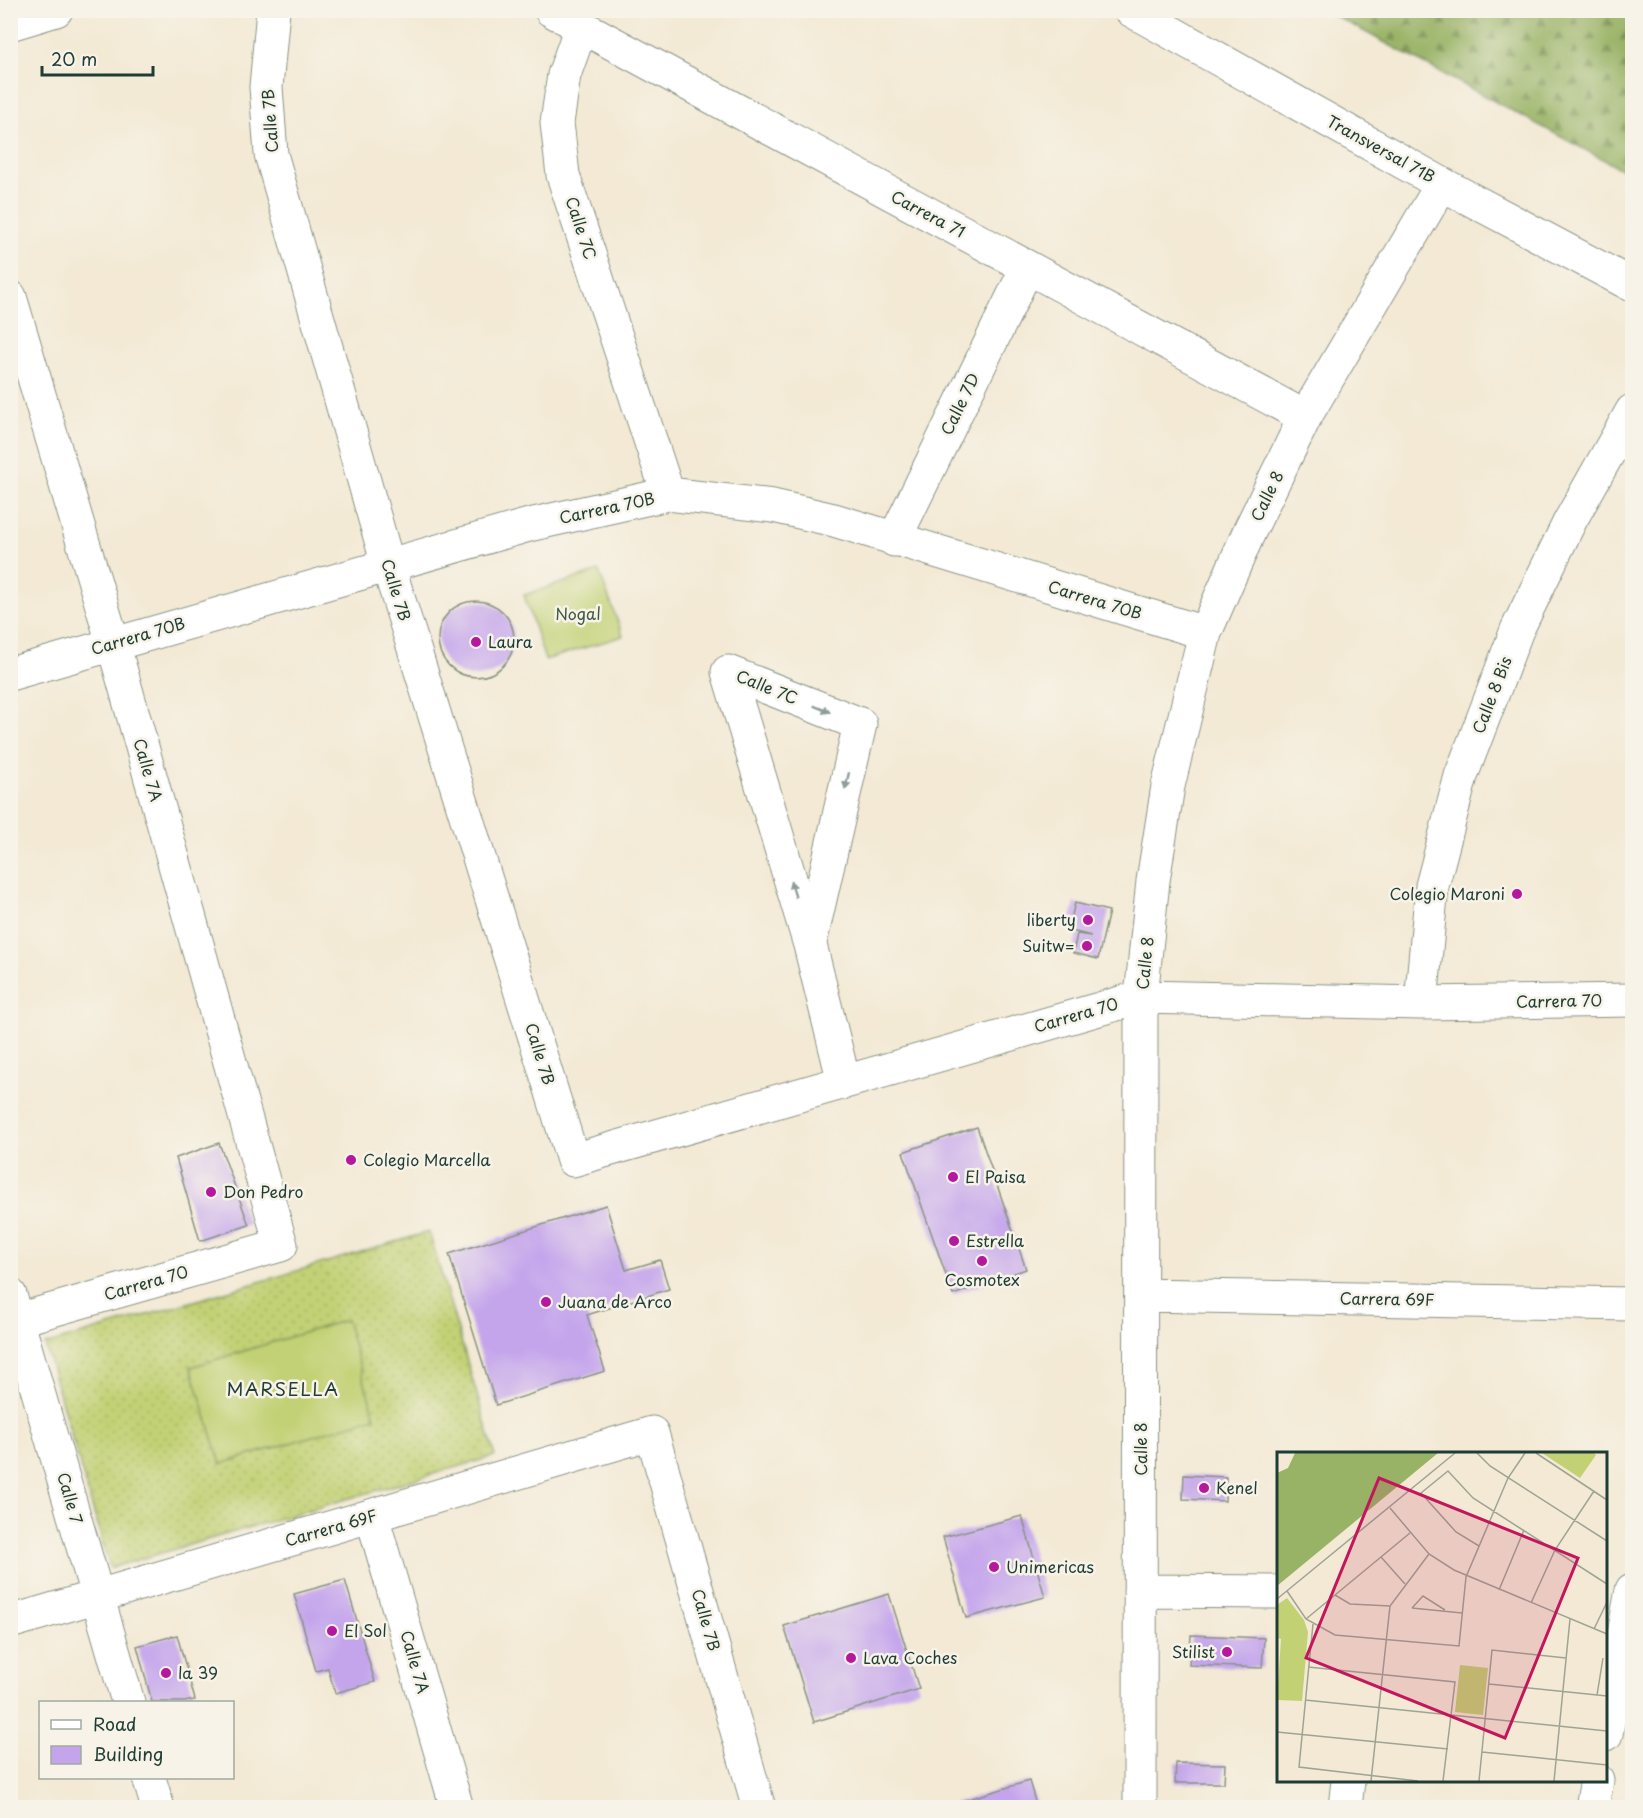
<svg xmlns="http://www.w3.org/2000/svg" width="1643" height="1818" viewBox="0 0 1643 1818" font-family="'Playpen Sans',sans-serif">
<style>
.grass{fill:url(#grass-dots);stroke:#708754;stroke-width:1.5}
.forest{fill:url(#forest-firs);stroke:#5c784d;stroke-width:1.5}
.garden{fill:#c2d174;stroke:#708754;stroke-width:1.5}
.building{fill:#c4a5ec}
.lines{fill:none;stroke-linecap:round;stroke-linejoin:round}
.minor-casing{stroke:#899384;stroke-width:35}
.minor{stroke:#fff;stroke-width:33}
.oneway{fill:#8f9e9a}
.poi-dot{fill:#b5179e;stroke:#f7f3e8;stroke-width:2}
.labels{text-anchor:middle;stroke-width:5;stroke-linejoin:round;paint-order:stroke}
.street-label{font-size:16px;fill:#1f3d34;stroke:#f7f3e8}
.park-label{font-size:16px;fill:#405b41;stroke:#f7f3e8}
.poi-label{font-size:16px;fill:#1f3d34;stroke:#f7f3e8;text-anchor:start}
.neighbourhood-label{font-size:18px;letter-spacing:1.5px;fill:#1f3d34;stroke:#f7f3e8}
.inset-road{fill:none;stroke:#9ea494;stroke-width:1.5}
.view{fill:#c2185b;fill-opacity:0.15;stroke:#c2185b;stroke-width:3}
.inset-edge{fill:none;stroke:#1f3d34;stroke-width:3}
</style>
<defs>
<pattern id="grass-dots" width="8" height="8" patternUnits="userSpaceOnUse" patternTransform="scale(1.5)"><rect width="8" height="8" fill="#c2d174"/><path d="M2 2h.1M6 6h.1" fill="none" stroke="#a6b465" stroke-width="1.8" stroke-linecap="round"/></pattern>
<pattern id="forest-firs" width="22" height="20" patternUnits="userSpaceOnUse" patternTransform="scale(1.5)"><rect width="22" height="20" fill="#99b366"/><path d="M5 1l3.5 6h-7zM16 11l3.5 6h-7z" fill="#7c9355"/></pattern>
</defs>
<rect width="100%" height="100%" fill="#f7f3e8"/>
<filter id="ink" filterUnits="userSpaceOnUse"><feTurbulence type="fractalNoise" baseFrequency=".0167" numOctaves="2"/><feDisplacementMap in="SourceGraphic" scale="12" xChannelSelector="R" yChannelSelector="G"/><feConvolveMatrix kernelMatrix="1 2 1 2 8 2 1 2 1" color-interpolation-filters="sRGB"/></filter>
<filter id="wash" filterUnits="userSpaceOnUse"><feTurbulence type="fractalNoise" baseFrequency=".008" numOctaves="4" result="noise"/><feDisplacementMap in="SourceGraphic" scale="24" xChannelSelector="R" yChannelSelector="G"/><feGaussianBlur stdDeviation="1.35" result="paint"/><feColorMatrix in="noise" values="0 0 0 0 0 0 0 0 0 0 0 0 0 0 0 0 0 1.4 0 .05"/><feComposite in="paint" operator="in"/></filter>
<g filter="url(#wash)">
<rect width="100%" height="100%" fill="#f3e9d4"/>
<path class="grass" d="M429,1232L495,1456L110,1568L45,1345Z"/>
<path class="forest" d="M1326,11H1632V175Z"/>
<path class="garden" d="M599,571L623,636L545,660L524,595Z
M346,1320L375,1417L221,1464L191,1367Z"/>
<g id="blocks">
<path class="building" d="M438 639a38 38 0 1 1 76 0a38 38 0 1 1-76 0Z
M1075,903L1109,911L1098,959L1073,953L1077,934L1091,936L1068,930Z
M977,1127L1026,1269L953,1295L903,1152Z
M219,1143L249,1225L200,1241L176,1158Z
M606,1205L626,1270L660,1260L669,1289L587,1315L605,1371L496,1405L449,1254Z
M1184,1475L1226,1477L1225,1501L1183,1499Z
M1022,1516L1045,1597L966,1618L943,1537Z
M345,1580L375,1682L335,1693L328,1668L316,1671L294,1594Z
M889,1594L919,1689L814,1722L784,1626Z
M177,1635L195,1700L184,1702H152L137,1646Z
M1191,1635L1264,1638L1262,1668L1189,1665Z
M1176,1763L1225,1764L1224,1783H1175Z
M1029,1781L1037,1808H957L955,1803Z"/>
</g>
</g>
<g filter="url(#ink)">
<use href="#blocks" fill-opacity="0" stroke="#899384" stroke-width="1.5"/>
<g class="lines">
<g class="minor-casing">
<path id="minor" d="M273,10L266,87L271,154L388,565L573,1160L1141,997L1421,1003L1632,1000
M551,10L1305,417
M1131,10L1442,184L1632,285
M10,24L56,10
M581,27L564,75L557,123L563,175L668,494
M10,297L113,643L281,1245L10,1322
M894,540L1027,268
M728,672L810,945L844,1082
M728,672L860,724L810,943
M10,674L529,525L668,494L773,506L834,520L1205,633
M1421,1003L1432,886L1461,776L1517,630L1570,521L1632,411
M10,1295L128,1702
M1141,1295L1632,1304
M372,1516L457,1808
M1140,1591L1278,1592
M10,1622L652,1433L759,1808
M1606,1734L1632,1590
M149,1778L158,1808
M1140,1808L1141,997L1153,881L1168,786L1205,633L1249,532L1305,417L1442,184
M1345,1808L1348,1780
M1592,1808L1597,1780"/>
</g>
<use href="#minor" class="minor"/>
</g>
<defs><path id="oneway-solid" d="M-6-.8H1V-3.2L6.5 0L1 3.2V.8H-6Z" transform="scale(1.5)"/></defs>
<g class="oneway">
<use href="#oneway-solid" transform="translate(822 709) rotate(22)"/>
<use href="#oneway-solid" transform="translate(847 781) rotate(103)"/>
<use href="#oneway-solid" transform="translate(793 889) rotate(-107)"/>
</g>
</g>
<g class="poi-dot">
<circle cx="476" cy="642" r="6"/>
<circle cx="1517" cy="894" r="6"/>
<circle cx="1088" cy="920" r="6"/>
<circle cx="1087" cy="946" r="6"/>
<circle cx="351" cy="1160" r="6"/>
<circle cx="953" cy="1177" r="6"/>
<circle cx="211" cy="1192" r="6"/>
<circle cx="954" cy="1241" r="6"/>
<circle cx="982" cy="1261" r="6"/>
<circle cx="546" cy="1302" r="6"/>
<circle cx="1204" cy="1488" r="6"/>
<circle cx="994" cy="1567" r="6"/>
<circle cx="332" cy="1631" r="6"/>
<circle cx="1227" cy="1652" r="6"/>
<circle cx="851" cy="1658" r="6"/>
<circle cx="166" cy="1673" r="6"/>
</g>
<g class="labels">
<g class="street-label">
<text transform="translate(270 121) rotate(-94)" y="6">Calle 7B</text>
<text transform="translate(1381 149) rotate(29)" y="6">Transversal 71B</text>
<text transform="translate(928 214) rotate(28)" y="6">Carrera 71</text>
<text transform="translate(581 228) rotate(72)" y="6">Calle 7C</text>
<text transform="translate(960 404) rotate(-64)" y="6">Calle 7D</text>
<text transform="translate(1267 496) rotate(-64)" y="6">Calle 8</text>
<text transform="translate(607 508) rotate(-12)" y="6">Carrera 70B</text>
<text transform="translate(396 590) rotate(73)" y="6">Calle 7B</text>
<text transform="translate(1095 600) rotate(17)" y="6">Carrera 70B</text>
<text transform="translate(138 636) rotate(-16)" y="6">Carrera 70B</text>
<text transform="translate(767 687) rotate(22)" y="6">Calle 7C</text>
<text transform="translate(1492 695) rotate(-69)" y="6">Calle 8 Bis</text>
<text transform="translate(148 770) rotate(74)" y="6">Calle 7A</text>
<text transform="translate(1145 963) rotate(-84)" y="6">Calle 8</text>
<text transform="translate(1559 1001) rotate(-1)" y="6">Carrera 70</text>
<text transform="translate(1076 1015) rotate(-16)" y="6">Carrera 70</text>
<text transform="translate(540 1054) rotate(73)" y="6">Calle 7B</text>
<text transform="translate(146 1283) rotate(-16)" y="6">Carrera 70</text>
<text transform="translate(1387 1299) rotate(1)" y="6">Carrera 69F</text>
<text transform="translate(1141 1449) rotate(-90)" y="6">Calle 8</text>
<text transform="translate(70 1498) rotate(74)" y="6">Calle 7</text>
<text transform="translate(331 1528) rotate(-16)" y="6">Carrera 69F</text>
<text transform="translate(706 1620) rotate(74)" y="6">Calle 7B</text>
<text transform="translate(415 1662) rotate(74)" y="6">Calle 7A</text>
</g>
<g class="park-label">
<text x="578" y="620">Nogal</text>
</g>
<g class="poi-label">
<text x="488" y="648">Laura</text>
<text x="1505" y="900" text-anchor="end">Colegio Maroni</text>
<text x="1076" y="926" text-anchor="end">liberty</text>
<text x="1075" y="952" text-anchor="end">Suitw=</text>
<text x="363" y="1166">Colegio Marcella</text>
<text x="965" y="1183">El Paisa</text>
<text x="223" y="1198">Don Pedro</text>
<text x="966" y="1247">Estrella</text>
<text x="982" y="1286" text-anchor="middle">Cosmotex</text>
<text x="558" y="1308">Juana de Arco</text>
<text x="1216" y="1494">Kenel</text>
<text x="1006" y="1573">Unimericas</text>
<text x="344" y="1637">El Sol</text>
<text x="1215" y="1658" text-anchor="end">Stilist</text>
<text x="863" y="1664">Lava Coches</text>
<text x="178" y="1679">la 39</text>
</g>
<g class="neighbourhood-label">
<text x="283" y="1396">MARSELLA</text>
</g>
</g>
<g transform="translate(1277 1452)">
<rect width="330" height="330" fill="#f3e9d4"/>
<path d="M265,1H317L319,3L303,26ZM10,146L27,168L31,180L25,249L0,248L4,187L0,186V153ZM183,213L211,216L206,263L178,260Z" fill="#c2d174"/>
<path d="M18,1H161L0,134V21L11,16Z" fill="#99b366"/>
<path d="M11 199a8 8 0 1 1 16 0a8 8 0 1 1-16 0ZM8,214L21,215L19,238L5,237ZM185 236a9 9 0 1 1 18 0a9 9 0 1 1-18 0Z" fill="#c2d174"/>
<path class="inset-road" d="M200,1L213,14L330,89M259,1L330,48M113,56L152,102L177,118L330,182M202,94L179,80L144,41L171,19L196,46L330,132M104,105L128,132M222,138L247,78M10,139L29,167L58,183L182,194L189,125L231,26L248,1M58,143L73,152L113,154M0,147L178,1M254,151L278,98L317,39M135,156L185,161M135,156L146,144L168,158M29,167L133,81M36,172L22,315L141,329M317,177L330,150M31,215L178,230L166,329M212,232L330,244M320,243L326,206M28,248L330,279M0,280L171,297M205,300L330,313M94,329L113,154L152,102M202,329L215,198L289,206M277,329L293,167"/>
<path class="view" d="M102,26L301,106L228,286L29,206Z"/>
<rect width="330" height="330" class="inset-edge"/>
</g>
<rect width="1643" height="1818" fill="none" stroke="#f7f3e8" stroke-width="36"/>
<rect x="39" y="1701" width="195" height="78" fill="#f7f3e8" stroke="#a1aaa0" stroke-width="1.5"/>
<rect x="51" y="1720" width="30" height="9" fill="#ffffff" stroke="#a1aaa0" stroke-width="1.5"/>
<text x="93" y="1731" font-size="18" fill="#1f3d34">Road</text>
<rect x="51" y="1746" width="30" height="18" fill="#c4a5ec" stroke="#a1aaa0" stroke-width="1.5"/>
<text x="93" y="1761" font-size="18" fill="#1f3d34">Building</text>
<path d="M42 66v9h111v-9" fill="none" stroke="#1f3d34" stroke-width="3"/>
<text x="51" y="66" font-size="18" fill="#1f3d34" stroke="#f7f3e8" stroke-width="4.5" paint-order="stroke">20 m</text>
</svg>
